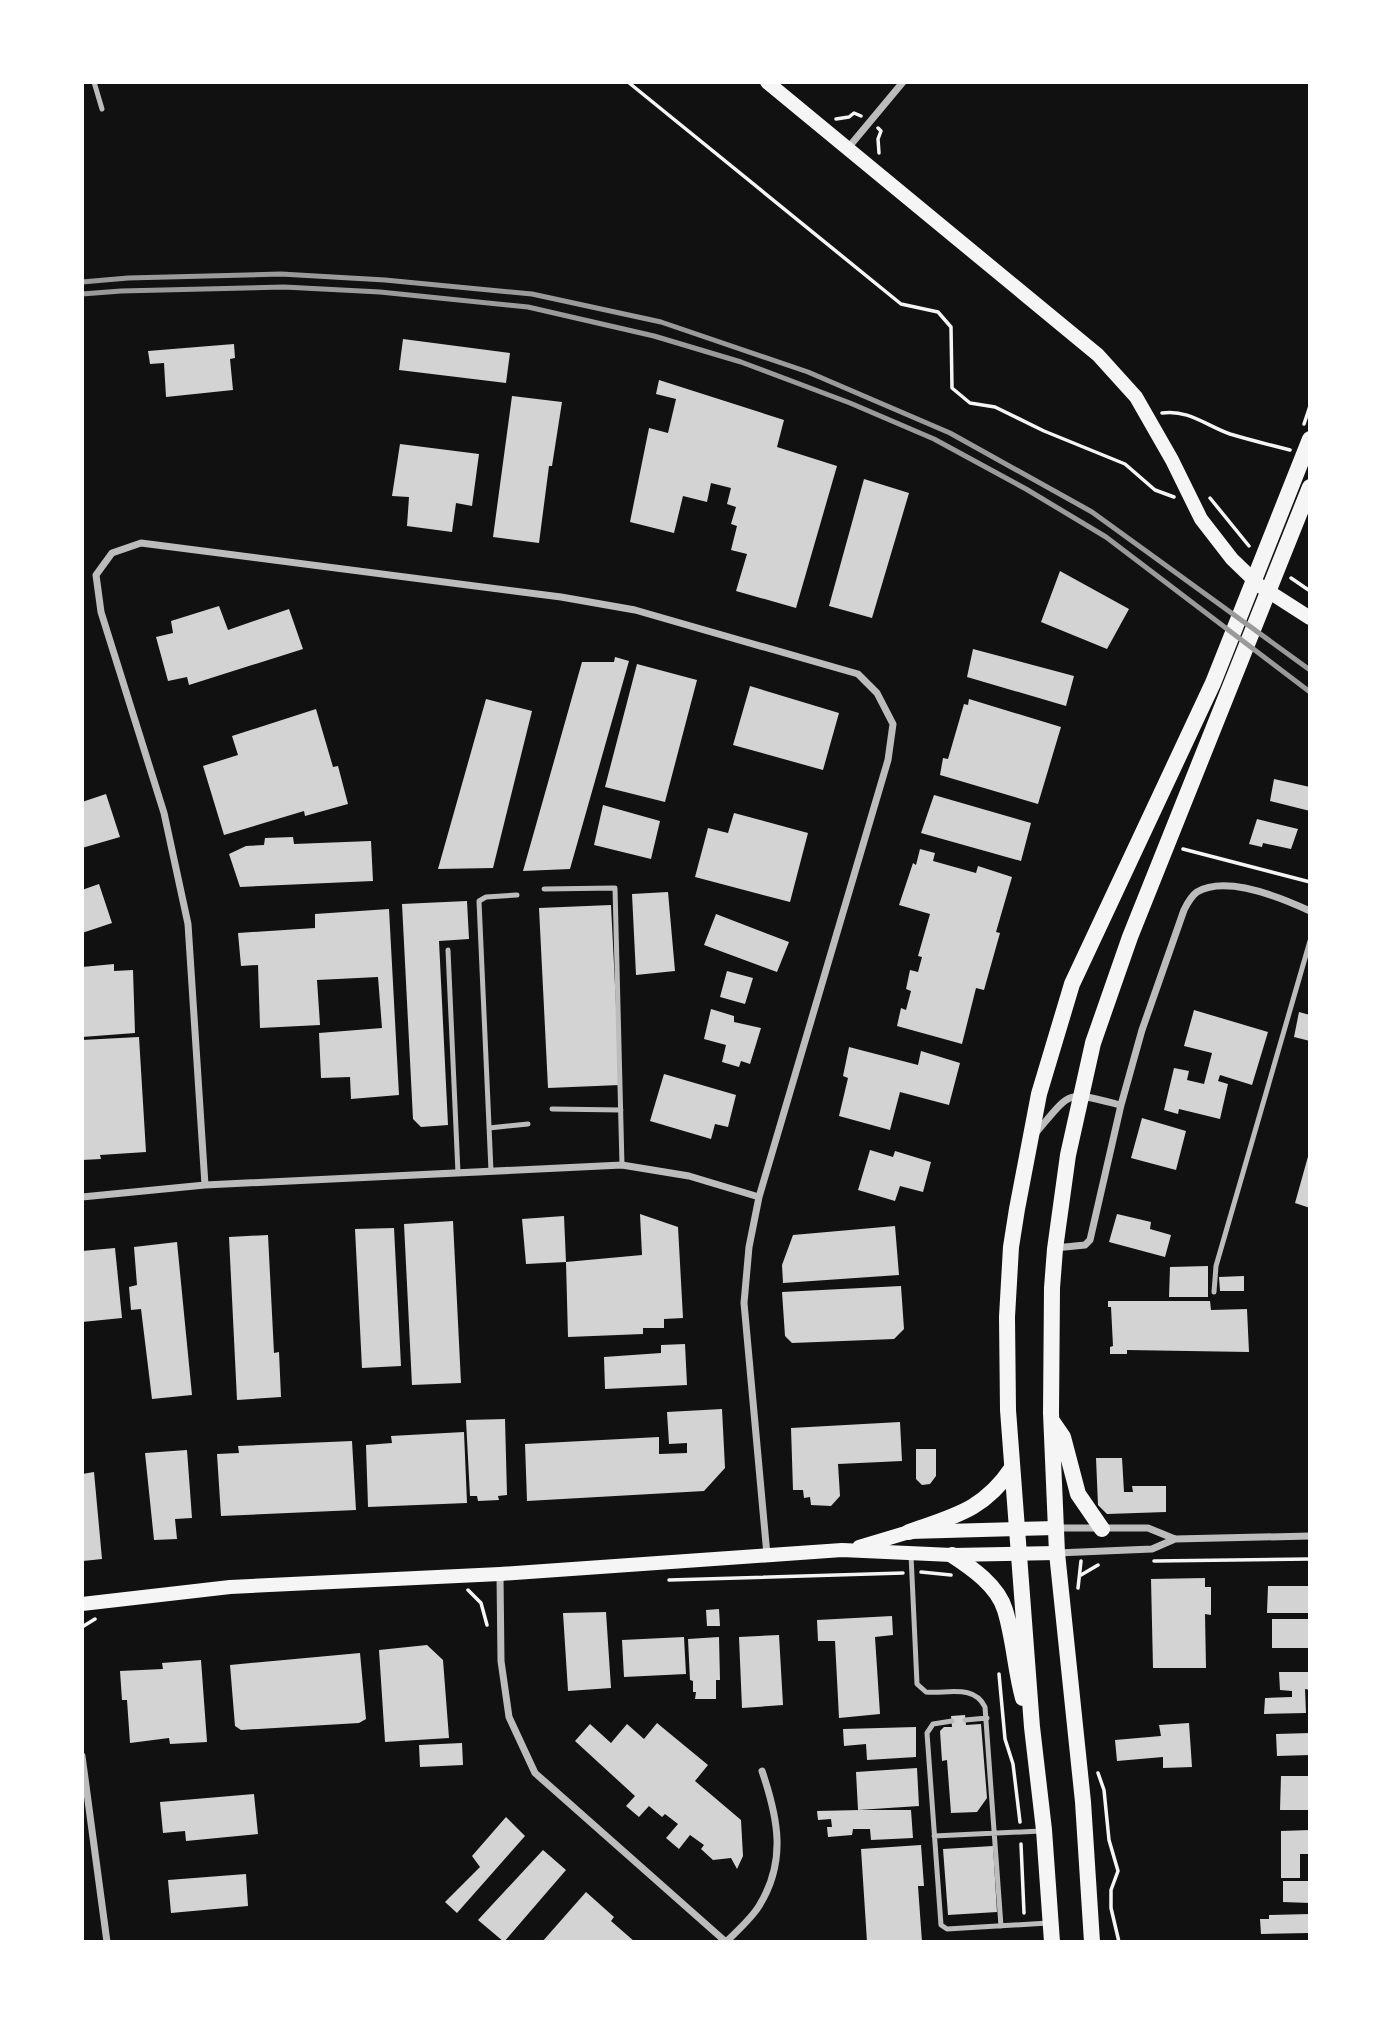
<svg xmlns="http://www.w3.org/2000/svg" width="1392" height="2024" viewBox="0 0 1392 2024" font-family="'Exo 2',sans-serif">
<style>
.building{fill:#d3d3d3}
.lines{fill:none;stroke-linecap:round;stroke-linejoin:round}
.path{stroke:#f5f5f5;stroke-width:3.5}
.service{stroke:#bcbcbc;stroke-width:5}
.minor{stroke:#bcbcbc;stroke-width:7}
.secondary{stroke:#f5f5f5;stroke-width:14}
.trunk{stroke:#f5f5f5;stroke-width:16}
.rail{stroke:#9a9a9a;stroke-width:5}
</style>
<rect width="100%" height="100%" fill="#111"/>
<path class="building" d="M403,339L510,353L506,383L399,370Z
M234,344L235,358L230,359L233,390L166,397L164,363L150,364L148,351Z
M659,380L784,420L777,447L837,466L796,608L736,591L747,554L731,550L737,526L731,524L736,507L727,504L731,488L711,483L707,502L683,496L674,533L630,522L649,428L668,433L676,399L656,394Z
M512,396L562,402L552,466H549L539,543L493,537Z
M400,444L479,454L472,506L456,503L452,532L407,526L409,497L392,496Z
M864,479L909,493L872,618L829,606Z
M1060,571L1129,609L1107,649L1041,622Z
M219,606L228,630L289,609L303,649L189,685L187,677L168,681L156,637L173,633L171,621Z
M973,649L1074,676L1066,706L967,677Z
M615,657L629,661L570,869L523,871L582,662H614Z
M637,664L697,680L665,802L605,787Z
M750,686L839,713L823,770L733,745Z
M486,699L532,711L493,868L438,869Z
M969,699L1061,727L1038,804L940,775L943,758L948,759L964,704L968,705Z
M316,709L333,767L338,766L348,804L305,816L304,811L224,835L203,766L238,755L232,736Z
M1274,779L1310,787V811L1270,801Z
M106,794L120,837L82,848V802Z
M934,795L1031,823L1021,861L921,833Z
M603,805L660,821L651,859L594,845Z
M734,813L808,833L790,902L695,877L708,828L728,833Z
M1257,819L1298,829L1291,849L1263,843L1262,847L1249,844Z
M293,837L294,844L371,841L373,881L240,887L229,854L246,846L264,845L265,838Z
M920,849L935,853L933,861L976,873L978,866L1012,877L996,932L1000,933L984,990L976,988L962,1044L897,1026L901,1008L906,1010L911,991L906,989L910,970L918,972L922,957L918,956L930,914L899,905L913,863L916,865Z
M99,884L112,923L82,933V890Z
M668,892L675,971L636,975L632,894Z
M467,901L469,939L439,941L448,1125L421,1127L413,1119L402,904Z
M611,905L620,1085L548,1088L539,908Z
M389,909L399,1095L351,1099L350,1077L321,1078L319,1033L382,1028L378,977L317,980L320,1025L260,1028L258,965L241,966L238,933L315,928V914Z
M716,914L789,942L777,972L704,945Z
M114,964V971L133,970L135,1033L82,1037V967Z
M727,971L753,978L745,1004L720,997Z
M711,1009L734,1016V1022L761,1028L750,1064L741,1061L739,1067L722,1062L726,1045L704,1039Z
M1194,1010L1268,1032L1252,1085L1220,1075L1218,1081L1228,1084L1220,1119L1179,1109L1178,1114L1164,1110L1174,1068L1189,1071L1187,1080L1204,1084L1212,1053L1184,1046Z
M1299,1012L1310,1015V1041L1294,1037Z
M139,1037L146,1152L100,1155L101,1159L82,1160V1040Z
M849,1047L918,1065L921,1051L960,1063L949,1105L900,1092L890,1130L839,1116L848,1078L843,1076Z
M664,1074L736,1095L728,1127L715,1124L711,1139L650,1121Z
M1142,1118L1186,1131L1176,1170L1131,1158Z
M870,1150L893,1157L895,1151L931,1162L923,1192L900,1186L895,1201L858,1190Z
M1309,1153H1310V1208L1295,1203Z
M640,1214L678,1227L683,1318L664,1319V1328H643V1334L568,1337L566,1262L642,1255Z
M1117,1214L1151,1222L1150,1229L1171,1235L1165,1257L1109,1242Z
M564,1216L566,1262L526,1264L522,1219Z
M453,1221L461,1383L412,1385L404,1224Z
M895,1226L899,1275L783,1283L782,1265L793,1235Z
M394,1228L401,1366L362,1368L355,1229Z
M268,1235L274,1353L279,1352L281,1397L237,1400L229,1237Z
M177,1242L192,1395L152,1399L141,1309L131,1310L129,1287L137,1285L134,1247Z
M115,1248L122,1318L82,1322V1251Z
M1208,1266V1297H1169L1170,1267Z
M1244,1276V1291H1220L1219,1277Z
M901,1286L904,1329L894,1339L792,1343L785,1336L782,1292Z
M1108,1301H1210L1211,1310L1247,1309L1249,1352L1127,1350V1354H1110V1347L1113,1346L1111,1307H1108Z
M685,1344L687,1385L605,1389L604,1357L661,1353V1345Z
M722,1409L725,1468L704,1491L527,1501L525,1444L659,1437V1454L687,1453V1443L669,1444L667,1412Z
M505,1419L507,1495L498,1496L499,1500L478,1501L477,1496H470L466,1420Z
M900,1422L902,1461L838,1464L840,1496L831,1506L811,1505L810,1497L804,1498L803,1490H793L791,1428Z
M464,1432L467,1503L368,1507L366,1445L392,1443L391,1436Z
M352,1441L356,1510L221,1516L217,1454L239,1453L238,1446Z
M916,1449H936V1476L930,1484L922,1485L916,1479Z
M187,1450L192,1518L175,1519L177,1539L154,1540L145,1453Z
M1096,1458H1122L1124,1492H1133L1132,1486H1166V1512L1107,1514L1098,1505Z
M94,1472L102,1559L83,1561L82,1474Z
M1205,1578V1587H1211V1615L1205,1614L1206,1668H1153L1151,1579Z
M1268,1586H1310V1613H1267Z
M719,1609L720,1626H707L706,1610Z
M606,1612L611,1688L568,1691L563,1613Z
M892,1616L893,1635L875,1637L880,1714L839,1718L835,1641H818L817,1620Z
M1272,1619H1310V1648H1272Z
M779,1635L783,1705L742,1708L739,1637Z
M684,1637L686,1674L624,1677L622,1640Z
M719,1637L720,1680H716V1699H695L696,1692H693V1681L690,1680L688,1639Z
M427,1645L443,1660L449,1738L385,1742L379,1650Z
M360,1653L366,1719L359,1723L241,1730L235,1726L230,1665Z
M201,1660L207,1742L170,1744L169,1738L130,1743L127,1700H122L120,1671L163,1669L162,1663Z
M1279,1672H1310V1690L1305,1689L1306,1713L1264,1714L1265,1698L1292,1697V1691L1280,1690Z
M965,1715L966,1725L981,1724L987,1798L977,1812L951,1813L947,1760L942,1761L940,1731L944,1727H952L951,1716Z
M657,1723L708,1765L695,1781L741,1820L743,1856L737,1869L731,1858L713,1860L701,1849L704,1845L690,1835L679,1849L666,1838L678,1824L665,1814L662,1817L649,1806L639,1817L626,1806L635,1796L575,1741L590,1724L611,1743L627,1724L644,1739Z
M1189,1723L1192,1767L1163,1768V1757L1117,1761L1115,1740L1161,1736L1159,1725Z
M916,1727V1757L867,1760L866,1744L844,1746L843,1729Z
M1310,1733V1755L1277,1756L1276,1734Z
M462,1743L463,1765L420,1767L419,1745Z
M917,1768L919,1806L858,1810L856,1772Z
M1281,1776H1310V1810H1280Z
M254,1794L258,1834L186,1841L185,1831L163,1833L160,1802Z
M860,1810H911L913,1838L871,1840L870,1829H853L852,1835L828,1837L827,1827H832L831,1819L818,1820L817,1811Z
M506,1817L525,1836L457,1913L445,1902L480,1867L472,1856Z
M1310,1830V1854H1300V1878H1281V1831Z
M921,1845L924,1886H918L922,1942H867L861,1849Z
M993,1846L997,1912L948,1915L943,1849Z
M543,1850L566,1870L504,1942L478,1920Z
M246,1874L248,1906L171,1913L168,1880Z
M1283,1881H1310V1903L1283,1902Z
M586,1892L614,1917L611,1921L635,1942H542Z
M1310,1914L1308,1933L1261,1934L1260,1919H1269V1915Z"/>
<g class="lines">
<path class="path" d="M628,82L901,304L938,312L951,327L952,388L970,403L995,407L1044,431L1125,464L1155,490L1174,497
M836,119L849,117L854,113L861,116
M878,128L881,131L878,139L879,153
M1162,413C1188,409 1207,426 1230,434C1250,440 1270,445 1290,450
M1304,424L1310,406
M1210,498L1249,546
M1291,578L1310,591
M1183,849L1310,882
M1154,1561L1310,1559
M921,1572L951,1575
M1081,1575L1098,1565
M669,1580L903,1573
M1078,1588L1081,1561
M468,1590L481,1603L487,1625
M82,1627L95,1619
M999,1674L1005,1739L1013,1764L1020,1822
M1098,1773L1104,1790L1109,1840L1118,1871L1111,1890V1908L1119,1942
M1021,1844L1024,1913"/>
<path class="service" d="M94,82L102,109
M544,889L615,888L622,1165
M448,950L458,1173
M552,1109L621,1110
M489,1128L528,1124
M491,1171L479,901L486,897L517,895
M1214,1292L1216,1266L1310,941
M911,1555L917,1684L926,1692C947,1694 974,1684 985,1707L1001,1926
M965,1720L987,1718
M952,1721L933,1724L927,1733L941,1925L947,1929L1048,1923
M934,1836L1041,1831"/>
<path class="minor" d="M848,148L903,82
M1035,1134C1072,1090 1065,1091 1121,1105
M205,1185L188,924L164,813L101,612L96,575L112,553L141,543L561,597L635,610L858,674L877,693L893,724L888,760L759,1197L749,1247L744,1303L767,1555
M82,1197L205,1185L622,1165L689,1176L759,1197
M1055,1248L1085,1245L1090,1240L1121,1105L1142,1030L1184,910C1187,904 1191,896 1197,892C1226,875 1282,898 1310,911
M1057,1528H1148L1175,1539L1310,1536
M1057,1553L1152,1549L1175,1539
M500,1575L501,1661L509,1717L535,1773L726,1942C737,1931 751,1919 759,1906C787,1861 778,1818 762,1771
M82,1756L107,1942"/>
<path class="secondary" d="M767,82L1098,355L1136,397L1172,460L1201,519L1232,559L1260,586L1310,618
M859,1547L909,1532L1056,1528
M82,1604L230,1587L500,1574L842,1550L952,1555L1057,1553"/>
<path class="trunk" d="M1052,1421L1063,1437L1078,1494L1102,1529
M909,1532C954,1516 984,1510 1012,1468
M952,1555C972,1568 998,1586 1005,1610C1014,1639 1015,1669 1023,1698
M1052,1942L1044,1830L1032,1727L1008,1410L1007,1317L1011,1247L1017,1209L1039,1094L1072,984L1213,683L1310,439
M1092,1942L1083,1802L1057,1553L1051,1413L1052,1288L1055,1249L1068,1155L1093,1043L1130,937L1310,487"/>
<path class="rail" d="M82,282L128,278L281,274L385,280L532,294L661,322L808,372L950,433L1092,512L1310,670
M82,294L121,291L284,287L380,292L528,307L654,336L741,362L850,403L934,439L1026,489L1106,537L1310,692"/>
</g>
<rect width="1392" height="2024" fill="none" stroke="#ffffff" stroke-width="168"/>
</svg>
